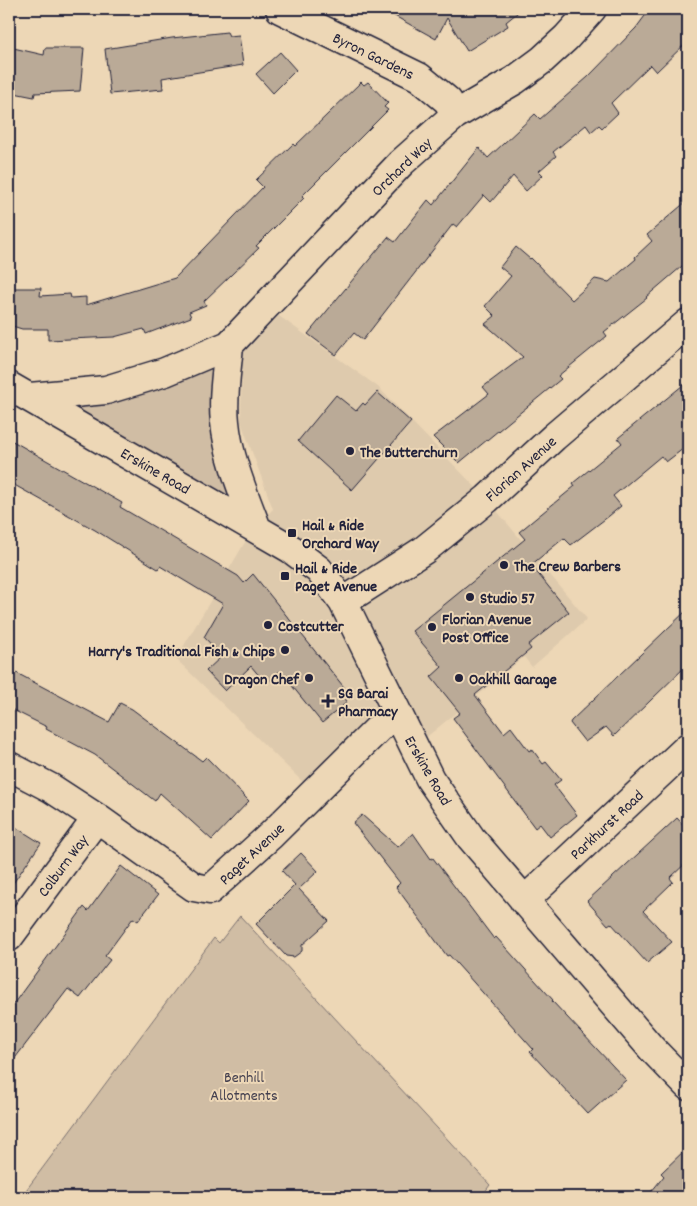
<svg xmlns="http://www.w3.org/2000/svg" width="697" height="1206" viewBox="0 0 697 1206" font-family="Dekko,sans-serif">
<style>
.built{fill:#decaad}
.green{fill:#d0bda4;stroke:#797070}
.building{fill:#baaa97;stroke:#22223b}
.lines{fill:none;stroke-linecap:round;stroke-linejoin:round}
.minor-casing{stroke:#22223b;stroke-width:31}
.minor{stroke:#edd7b6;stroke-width:28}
.poi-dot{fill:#22223b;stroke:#edd7b6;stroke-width:2}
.labels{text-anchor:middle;stroke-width:4;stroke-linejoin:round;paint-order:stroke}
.street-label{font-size:16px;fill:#22223b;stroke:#edd7b6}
.poi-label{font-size:16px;font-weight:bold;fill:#22223b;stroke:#edd7b6;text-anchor:start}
.park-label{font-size:16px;fill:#454150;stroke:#edd7b6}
</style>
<rect width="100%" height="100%" fill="#edd7b6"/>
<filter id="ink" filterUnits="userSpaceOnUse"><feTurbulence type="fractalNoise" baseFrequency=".02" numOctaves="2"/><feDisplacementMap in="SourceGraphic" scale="10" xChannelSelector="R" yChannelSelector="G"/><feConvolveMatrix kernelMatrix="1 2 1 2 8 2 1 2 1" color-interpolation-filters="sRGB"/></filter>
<g filter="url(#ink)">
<path class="built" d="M279,316L378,387L487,499L587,619L532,667L524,657L418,744L398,704L308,787L176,659L251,532L273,509L241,422L242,352Z"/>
<path class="green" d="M223,353L246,518L45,399Z
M240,916L490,1185L481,1197H21L214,938L219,943Z"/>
<path class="building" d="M382,9H522L506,22L508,26L467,51L447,18L436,39Z
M650,9H688V41L656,72L650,65L611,103L618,113L602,128L599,125L591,132L586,125L553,152L556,156L539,171L543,175L526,191L513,176L491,202L484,195L457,227L453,224L363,340L354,333L336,355L308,334L388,237L395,242L428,200L433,205L479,148L488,158L535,114L540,119L588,77L636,28Z
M227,32L229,36L239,35L243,65L162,78L163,89L110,94L105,49L172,38Z
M9,47L44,55L45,48H84L80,91L35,93L34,97L9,92Z
M280,52L296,70L273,93L256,74Z
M361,82L364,85L368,82L388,103L384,107L388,110L302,196L304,198L256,246L259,248L204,301L206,305L189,312L191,317L146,334L144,329L114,337L48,340V329H22L9,325V288H41L40,296L70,294L71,298L86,297V305L175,278L263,187L256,180L293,144L295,146Z
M688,200V261L646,297L647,298L604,332L607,336L558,376L561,379L459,463L433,437L489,394L483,387L523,357L485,324L495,316L485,306L511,276L500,267L516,247L530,259L531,258L572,300L595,279L609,282L636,259L635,257L652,241L647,235Z
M688,381V445L666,462L661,456L613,496L621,506L609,516L571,545L564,538L531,565L569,612L528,645L531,649L475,695L504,733L511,727L529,751L532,749L543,764L546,762L561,780L554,785L577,815L550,837L540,824L535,828L453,718L460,713L431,677L442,667L412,631L525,539L519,532L575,486L573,483L622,443L618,438Z
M377,392L411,422L352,490L298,441L336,395L356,411L363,403L365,405Z
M9,439L122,503L120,507L238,576L244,583L253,574L347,691L346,703L322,723L280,671L266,684L251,666L225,691L206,671L222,656L204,637L223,604L160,566L158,569L95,530L9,482Z
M688,609V664L614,736L606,727L585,742L570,723L571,721Z
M9,669L109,722L120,703L132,709L202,761L206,757L249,801L212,840L160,793L155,801L95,755L46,729L47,727L9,708Z
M362,815L398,847L413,833L431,859L433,858L494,939L496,937L553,1000L552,1001L626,1080L588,1114L530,1052L533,1049L449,955L447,956L396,887L400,883L353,823Z
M677,818L688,830V861L670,878L673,882L643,911L672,942L647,963L611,923L608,925L587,901Z
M9,823L41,843L9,889Z
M301,853L318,871L299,889L329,921L302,945V951L294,957L286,956L256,924L295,885L282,871Z
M121,866L158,895L138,921L133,918L105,956L110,960L80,998L68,989L9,1066V1010L84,907L88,911Z
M688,1147V1197H647L664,1176L661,1173Z"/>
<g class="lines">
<g class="minor-casing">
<path id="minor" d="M280,9L419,77L448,101L455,115
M229,345C227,370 222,397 225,422C228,457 245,497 257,529
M9,386L291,549L319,570L343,602L430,779L471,838L652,1049L688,1086
M30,397L106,390L165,372L229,345L401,163L455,115L515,80L542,60L566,38L592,9
M343,602L424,550L487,499L554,437L688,323
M9,766L51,788L97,818L194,887L210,890L271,835L396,711
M524,901L688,747
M9,937L97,818"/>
</g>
<use href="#minor" class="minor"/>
</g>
</g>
<g class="poi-dot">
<circle cx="350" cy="451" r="5"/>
<rect x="287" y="528" width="10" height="10" rx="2.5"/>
<circle cx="504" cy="565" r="5"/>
<rect x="280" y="571" width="10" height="10" rx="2.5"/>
<circle cx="470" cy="597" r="5"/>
<circle cx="268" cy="625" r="5"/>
<circle cx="432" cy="627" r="5"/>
<circle cx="285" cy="650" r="5"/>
<circle cx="309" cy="678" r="5"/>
<circle cx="459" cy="678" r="5"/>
<path d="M325.5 693.5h5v5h5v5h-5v5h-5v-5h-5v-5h5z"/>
</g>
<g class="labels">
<g class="street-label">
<text transform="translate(374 55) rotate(26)" y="6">Byron Gardens</text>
<text transform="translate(401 166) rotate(-44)" y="6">Orchard Way</text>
<text transform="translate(520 468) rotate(-42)" y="6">Florian Avenue</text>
<text transform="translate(156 470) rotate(30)" y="6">Erskine Road</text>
<text transform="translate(429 770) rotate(60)" y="6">Erskine Road</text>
<text transform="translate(606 824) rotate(-43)" y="6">Parkhurst Road</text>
<text transform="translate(251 853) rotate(-43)" y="6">Paget Avenue</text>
<text transform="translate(62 865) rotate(-53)" y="6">Colburn Way</text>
</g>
<g class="poi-label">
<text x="360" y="457">The Butterchurn</text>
<text x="302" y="530">Hail &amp; Ride<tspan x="302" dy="18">Orchard Way</tspan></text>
<text x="514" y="571">The Crew Barbers</text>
<text x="295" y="573">Hail &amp; Ride<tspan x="295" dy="18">Paget Avenue</tspan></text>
<text x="480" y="603">Studio 57</text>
<text x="442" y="624">Florian Avenue<tspan x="442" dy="18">Post Office</tspan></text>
<text x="278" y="631">Costcutter</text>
<text x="275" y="656" text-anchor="end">Harry's Traditional Fish &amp; Chips</text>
<text x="299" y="684" text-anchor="end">Dragon Chef</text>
<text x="469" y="684">Oakhill Garage</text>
<text x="338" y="698">SG Barai<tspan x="338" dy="18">Pharmacy</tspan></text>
</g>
<g class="park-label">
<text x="244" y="1082">Benhill<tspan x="244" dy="18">Allotments</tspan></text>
</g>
</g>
<rect width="697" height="1206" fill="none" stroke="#edd7b6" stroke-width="30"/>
<rect x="15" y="15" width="667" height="1176" fill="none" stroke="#22223b" stroke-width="2" filter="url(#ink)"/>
</svg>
